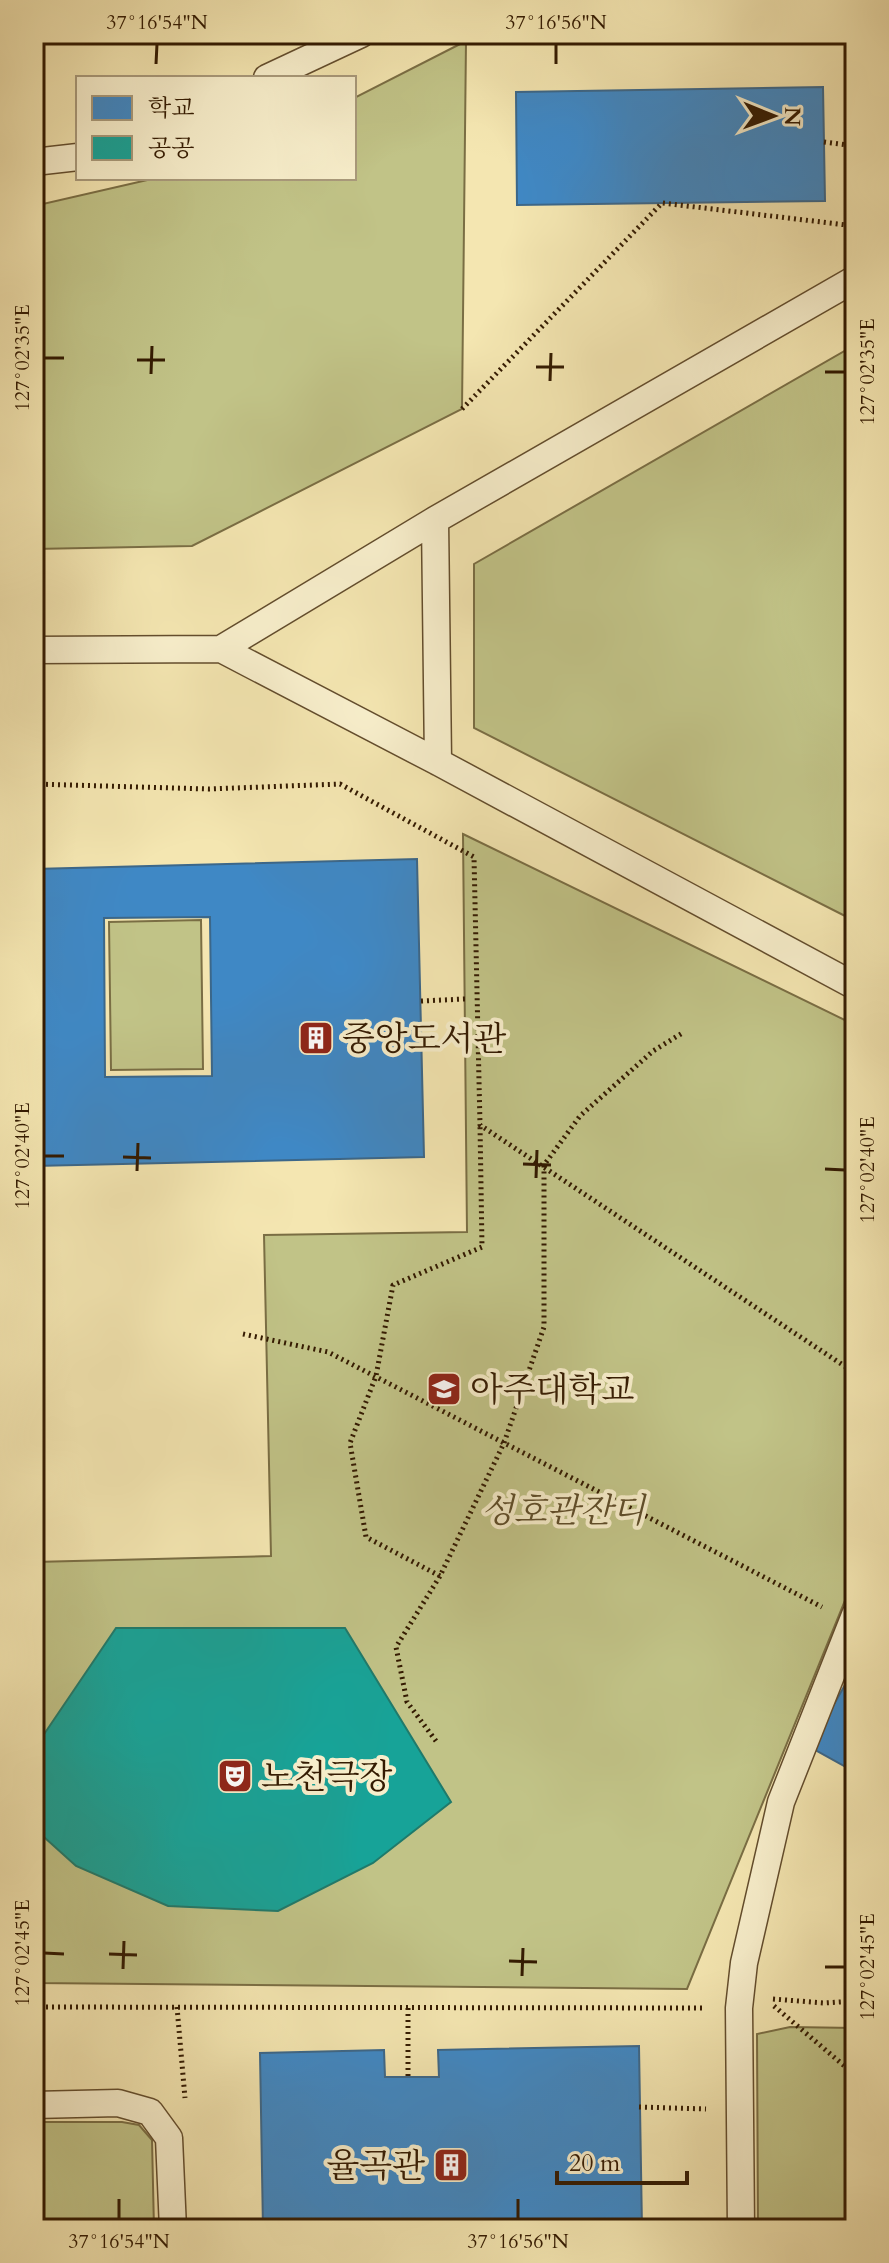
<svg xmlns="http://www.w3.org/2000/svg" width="889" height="2263" viewBox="0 0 889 2263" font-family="Cardo,'Noto Serif KR',serif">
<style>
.green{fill:#c1c387;stroke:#7a6e44;stroke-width:2}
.schools{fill:#3f88c5;stroke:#3b678a;stroke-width:2;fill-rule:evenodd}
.public{fill:#17a398;stroke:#1f7a6b;stroke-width:2}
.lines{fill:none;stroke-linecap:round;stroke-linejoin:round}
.service-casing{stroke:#634d2d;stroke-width:29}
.path{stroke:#331a01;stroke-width:5;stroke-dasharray:2 4;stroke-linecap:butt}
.service{stroke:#f8efcc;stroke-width:26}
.ticks{fill:none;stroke:#331a01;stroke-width:3}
.labels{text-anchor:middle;stroke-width:8;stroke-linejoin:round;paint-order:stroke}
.poi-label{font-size:34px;fill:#331a01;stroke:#f8efcc;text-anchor:start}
.park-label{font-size:34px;font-style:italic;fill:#5e4d29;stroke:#f8efcc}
.neatline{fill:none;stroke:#331a01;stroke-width:3}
.ticks-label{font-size:20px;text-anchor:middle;fill:#331a01}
</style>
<rect width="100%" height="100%" fill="#f4e6b1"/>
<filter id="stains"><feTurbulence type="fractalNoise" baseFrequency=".0025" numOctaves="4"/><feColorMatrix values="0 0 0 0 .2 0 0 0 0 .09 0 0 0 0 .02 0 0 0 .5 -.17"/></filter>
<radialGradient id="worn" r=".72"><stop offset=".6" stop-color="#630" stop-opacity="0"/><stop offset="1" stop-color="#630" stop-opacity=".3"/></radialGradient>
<path class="green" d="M466,41L462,409L192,546L34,549V206L156,178H354V98Z
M855,345V921L474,728V564Z
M463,834L855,1025V1576L687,1989L34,1983V1562L271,1556L264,1235L467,1232Z
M201,920L203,1069L111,1070L109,922Z
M790,2027L855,2028V2229H758L757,2034Z
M34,2122H122L139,2125L152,2140L154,2229H34Z"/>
<path class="schools" d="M823,87L825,201L517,205L516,92Z
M417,859L424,1157L34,1166V869ZM210,917L212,1076L105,1077L104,918Z
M855,1667V1772L810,1747Z
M639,2046L642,2229H263L260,2053L384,2050L385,2077H439L438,2050Z"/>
<path class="public" d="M116,1628H345L451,1802L373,1863L278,1911L168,1906L76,1866L34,1828V1749Z"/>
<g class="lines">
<g class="service-casing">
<path id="service" d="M267,78L361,34
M34,162L78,157
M435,520L438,762
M221,649L435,520L855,279
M34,650L221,649L438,762L855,986
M34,2105L118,2103L150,2112L169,2138L173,2229
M741,2229L739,2008L744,1963L781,1802L855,1615"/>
</g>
<path class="path" d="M824,142L855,146
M462,409L662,203L855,226
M34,784L209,789L340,784L474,857L480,1125L855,1373
M421,1001L465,999
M243,1334L328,1352L822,1607
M440,1576L366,1537L350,1443L376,1376L393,1285L482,1247L480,1125
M436,1741L407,1702L396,1647L440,1576L504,1443L544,1327V1165L580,1116L653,1051L684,1032
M773,1999L824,2003L855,2001
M774,2006L855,2075
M34,2007L705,2008
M177,2007L185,2098
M408,2008V2077
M639,2107L706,2109"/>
<use href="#service" class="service"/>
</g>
<path class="ticks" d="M156,64L157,44M556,64V44M44,358H64M137,360H165M536,367H564M825,372H845M151,374L152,346M550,381L551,353M44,1156H64M123,1157L151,1158M523,1164L551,1165M825,1169L845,1170M137,1171L138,1143M536,1178L537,1150M44,1953L64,1954M109,1954L137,1955M509,1961L537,1962M825,1967H845M123,1969L124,1941M522,1976L523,1948M119,2219V2199M518,2219V2199"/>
<defs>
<g id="building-square" transform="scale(1.8)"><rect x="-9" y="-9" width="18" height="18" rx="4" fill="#8f2418" stroke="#f8efcc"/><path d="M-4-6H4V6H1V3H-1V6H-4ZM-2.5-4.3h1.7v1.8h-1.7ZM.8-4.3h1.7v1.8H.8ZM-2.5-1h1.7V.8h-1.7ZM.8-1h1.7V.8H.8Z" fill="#fff"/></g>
<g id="university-square" transform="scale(1.8)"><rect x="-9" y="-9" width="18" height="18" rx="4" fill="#8f2418" stroke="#f8efcc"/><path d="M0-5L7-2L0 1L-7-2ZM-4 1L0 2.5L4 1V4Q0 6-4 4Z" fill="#fff"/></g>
<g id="theatre-square" transform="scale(1.8)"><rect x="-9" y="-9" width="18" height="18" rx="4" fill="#8f2418" stroke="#f8efcc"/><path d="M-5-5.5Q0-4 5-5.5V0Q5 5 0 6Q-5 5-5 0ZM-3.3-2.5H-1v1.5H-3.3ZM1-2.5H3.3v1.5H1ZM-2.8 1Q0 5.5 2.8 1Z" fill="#fff"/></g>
</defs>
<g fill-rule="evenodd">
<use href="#building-square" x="316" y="1038"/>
<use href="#university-square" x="444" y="1389"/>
<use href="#theatre-square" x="235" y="1776"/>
<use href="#building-square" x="451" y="2165"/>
</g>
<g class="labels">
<g class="poi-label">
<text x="342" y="1050">중앙도서관</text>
<text x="470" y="1401">아주대학교</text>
<text x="261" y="1788">노천극장</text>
<text x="425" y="2177" text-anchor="end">율곡관</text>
</g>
<g class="park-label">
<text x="563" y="1522">성호관잔디</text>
</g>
</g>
<rect width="889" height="2263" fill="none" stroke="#f4e6b1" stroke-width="88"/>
<rect x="76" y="76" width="280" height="104" fill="#f8efcc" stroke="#a99a7b" stroke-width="2"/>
<rect x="92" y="96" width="40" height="24" fill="#3f88c5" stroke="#a99a7b" stroke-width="2"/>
<text x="148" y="116" font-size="24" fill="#331a01">학교</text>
<rect x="92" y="136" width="40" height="24" fill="#17a398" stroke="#a99a7b" stroke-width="2"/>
<text x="148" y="156" font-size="24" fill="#331a01">공공</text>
<g transform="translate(773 116) rotate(91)" stroke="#f8efcc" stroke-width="6" paint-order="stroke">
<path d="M0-6L14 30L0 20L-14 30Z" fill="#331a01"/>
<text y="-12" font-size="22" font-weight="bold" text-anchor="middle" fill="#331a01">N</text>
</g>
<path d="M557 2171v12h130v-12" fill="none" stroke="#331a01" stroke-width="4"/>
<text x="569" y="2171" font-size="24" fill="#331a01" stroke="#f8efcc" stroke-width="6" paint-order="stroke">20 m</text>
<rect x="44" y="44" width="801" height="2175" class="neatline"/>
<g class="ticks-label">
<text x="157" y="29">37°16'54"N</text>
<text x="556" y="29">37°16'56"N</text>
<text transform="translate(22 358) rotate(-90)" y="7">127°02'35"E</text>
<text transform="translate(867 372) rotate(-90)" y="7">127°02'35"E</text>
<text transform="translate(22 1156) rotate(-90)" y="7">127°02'40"E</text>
<text transform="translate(867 1170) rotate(-90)" y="7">127°02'40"E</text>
<text transform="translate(22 1953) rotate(-90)" y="7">127°02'45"E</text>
<text transform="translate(867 1967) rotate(-90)" y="7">127°02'45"E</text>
<text x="119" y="2248">37°16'54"N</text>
<text x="518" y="2248">37°16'56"N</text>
</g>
<rect width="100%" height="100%" filter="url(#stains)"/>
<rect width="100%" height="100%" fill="url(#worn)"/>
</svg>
